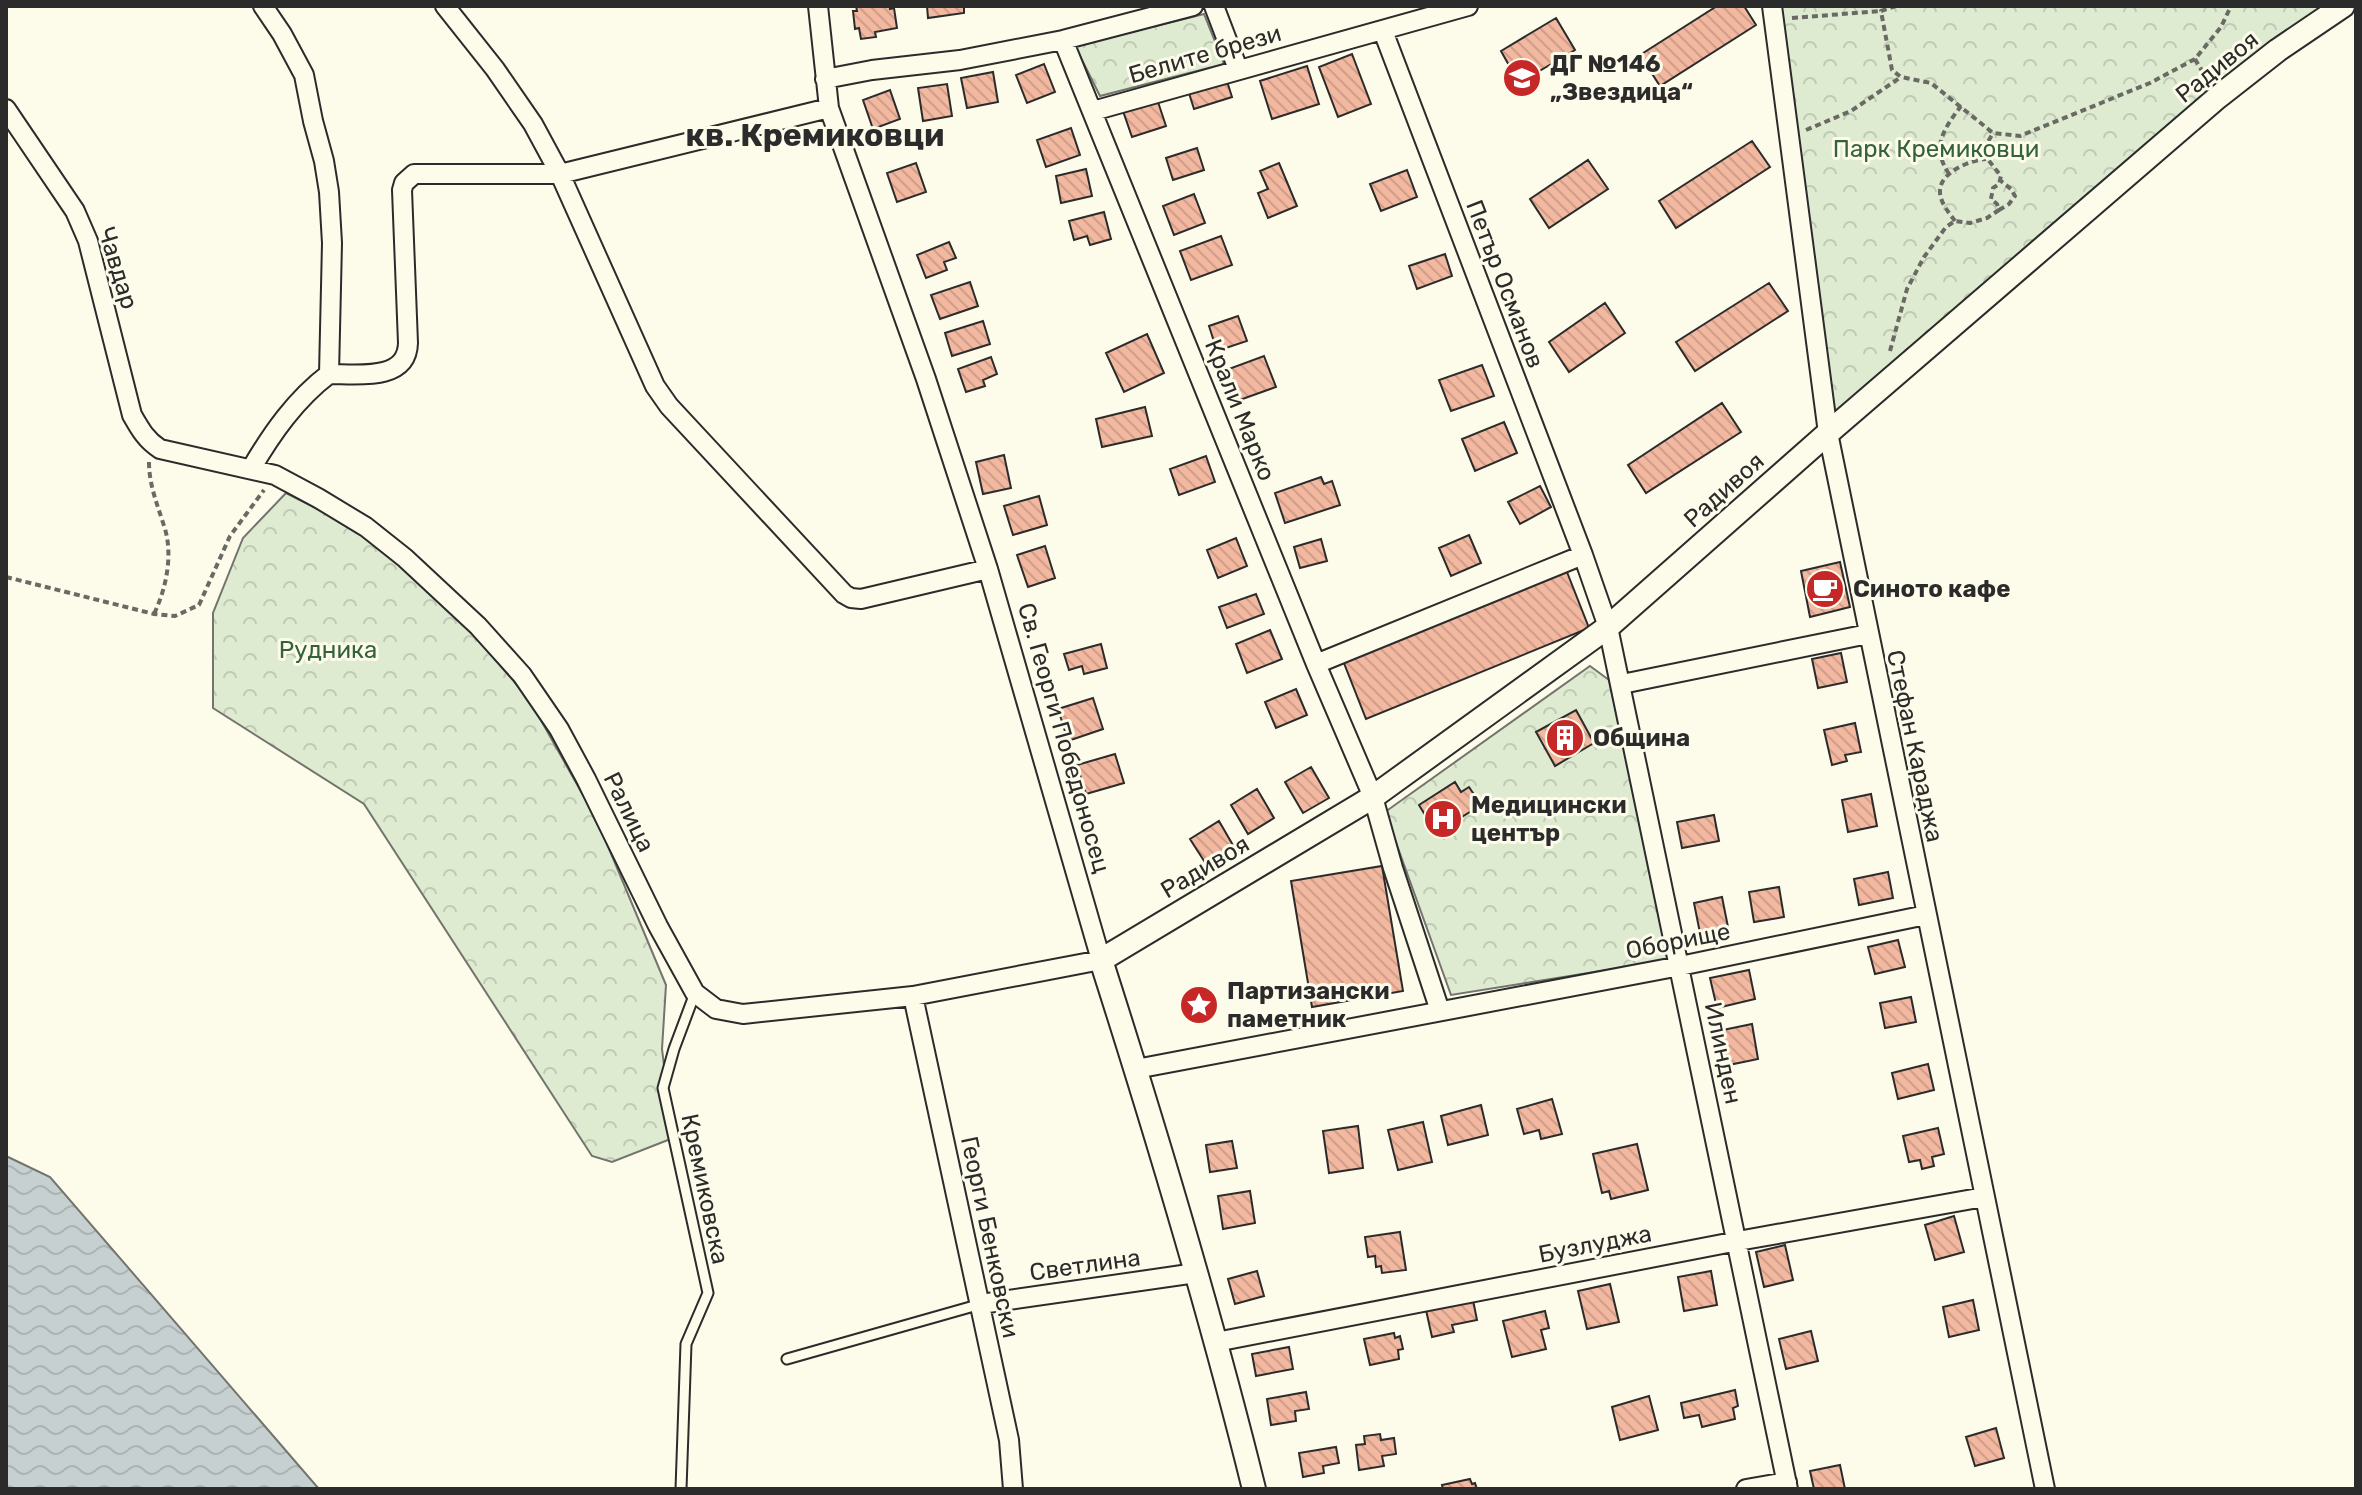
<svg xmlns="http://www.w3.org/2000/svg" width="2362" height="1495" viewBox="0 0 2362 1495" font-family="Rubik,sans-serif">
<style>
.park{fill:url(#park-crowns);stroke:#74746e;stroke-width:2}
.water{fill:url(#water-waves);stroke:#74746e;stroke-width:2}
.building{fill:url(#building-back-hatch);stroke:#2b2b2b;stroke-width:2}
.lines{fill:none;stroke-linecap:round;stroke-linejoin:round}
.service-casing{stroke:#2b2b2b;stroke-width:13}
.minor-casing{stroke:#2b2b2b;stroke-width:22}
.tertiary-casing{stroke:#2b2b2b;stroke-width:26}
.path{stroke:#6a6964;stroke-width:4;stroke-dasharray:6 4;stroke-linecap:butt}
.service{stroke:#fdfbea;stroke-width:9}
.minor{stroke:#fdfbea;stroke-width:18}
.tertiary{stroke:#fdfbea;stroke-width:22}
.labels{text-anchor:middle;stroke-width:6;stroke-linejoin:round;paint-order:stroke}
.street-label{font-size:24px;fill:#2b2b2b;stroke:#fdfbea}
.poi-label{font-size:24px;font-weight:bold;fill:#2b2b2b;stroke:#fdfbea;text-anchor:start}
.park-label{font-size:24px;fill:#34623c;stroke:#fdfbea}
.district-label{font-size:32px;font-weight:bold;fill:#2b2b2b;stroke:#fdfbea}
</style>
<defs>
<pattern id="park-crowns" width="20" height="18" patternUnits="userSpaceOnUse" patternTransform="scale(2)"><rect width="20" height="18" fill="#deebd1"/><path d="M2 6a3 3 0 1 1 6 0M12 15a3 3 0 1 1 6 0" fill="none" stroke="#bfcab4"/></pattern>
<pattern id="water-waves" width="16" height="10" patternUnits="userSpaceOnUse" patternTransform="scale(2)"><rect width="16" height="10" fill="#c7d0d0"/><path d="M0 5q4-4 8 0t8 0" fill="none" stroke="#abb3b3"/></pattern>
<pattern id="building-back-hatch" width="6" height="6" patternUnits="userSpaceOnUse" patternTransform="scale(2)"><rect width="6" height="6" fill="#f2b8a0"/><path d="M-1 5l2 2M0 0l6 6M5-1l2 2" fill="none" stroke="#d09e8a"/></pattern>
</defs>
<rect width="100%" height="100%" fill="#fdfbea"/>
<path class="park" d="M1772,6H2343L1828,433Z
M1204,14L1224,64L1100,96L1075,46Z
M286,493L361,531L462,621L529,699L597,820L666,985L662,1049L673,1138L612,1162L592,1156L364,804L213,708V613L243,538Z
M1590,666L1609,680L1670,960L1451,995L1385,812Z"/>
<path class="water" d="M6,1156L50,1177L319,1489H6Z"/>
<path class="building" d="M856,6H890V9L894,8L897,28L875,32L876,37L861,39L859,28L855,29L853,11H857Z
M927,6H964V13L928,18Z
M1717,6H1744L1756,25L1660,86L1640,55Z
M1556,18L1575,50L1519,83L1501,51Z
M1352,54L1371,104L1338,117L1319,67Z
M1044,64L1055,92L1027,103L1016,75Z
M1307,66L1319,104L1272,119L1260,81Z
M993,72L998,102L967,108L961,78Z
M1226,78L1232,97L1194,109L1188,90Z
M947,84L952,116L923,121L918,88Z
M890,90L900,119L873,129L863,100Z
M1156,96L1166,126L1132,137L1122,108Z
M1071,128L1080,155L1046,167L1037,140Z
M1752,141L1770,167L1676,228L1659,201Z
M1197,148L1204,170L1173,180L1166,158Z
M1588,160L1608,189L1549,228L1530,199Z
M916,163L926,192L897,202L887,173Z
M1279,163L1297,206L1268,218L1258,193L1268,189L1260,171Z
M1086,169L1092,196L1061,203L1056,176Z
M1407,170L1417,197L1381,211L1370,184Z
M1194,194L1205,223L1174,235L1163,206Z
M1104,212L1111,239L1090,245L1087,236L1074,240L1069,221Z
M1221,236L1232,265L1191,280L1180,251Z
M949,242L956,258L944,262L947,270L926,278L917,255Z
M1445,254L1452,276L1417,289L1409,266Z
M970,282L978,306L940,319L931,295Z
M1769,283L1788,311L1695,371L1676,342Z
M1605,303L1625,333L1569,372L1549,342Z
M1238,316L1247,341L1217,351L1209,326Z
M983,321L990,344L952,356L945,333Z
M1147,334L1164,373L1124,392L1106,353Z
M1264,356L1276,387L1237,401L1226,370Z
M991,357L997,374L983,380L985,386L966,392L958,369Z
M1482,365L1494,396L1451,411L1439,380Z
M1722,403L1741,432L1646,493L1628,465Z
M1145,407L1152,436L1102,447L1096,419Z
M1504,422L1517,453L1475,471L1462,439Z
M1004,455L1011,488L983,494L976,462Z
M1206,456L1215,482L1179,495L1170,469Z
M1321,477L1324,484L1332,481L1340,505L1285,523L1275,493Z
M1540,486L1551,507L1520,524L1508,502Z
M1039,496L1047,525L1013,535L1004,506Z
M1469,535L1481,563L1451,576L1439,548Z
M1236,538L1247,566L1218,578L1207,550Z
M1321,539L1327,561L1300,568L1294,547Z
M1045,546L1055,578L1028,587L1017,555Z
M1840,562L1850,607L1810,617L1801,571Z
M1565,567L1589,628L1366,719L1342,658Z
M1256,594L1264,614L1227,628L1219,607Z
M1270,630L1282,659L1247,673L1236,644Z
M1101,644L1107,668L1084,674L1082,666L1069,670L1064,654Z
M1841,653L1847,682L1818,688L1812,659Z
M1296,689L1307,715L1276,728L1265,702Z
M1093,698L1103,729L1068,741L1058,709Z
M1576,710L1594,743L1555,766L1536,732Z
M1855,723L1861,752L1845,755L1847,761L1832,765L1824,730Z
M1115,754L1124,783L1086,794L1077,765Z
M1311,767L1329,798L1303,813L1285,782Z
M1455,782L1461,792L1469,787L1481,805L1436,833L1419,805Z
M1257,789L1274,818L1248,834L1231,805Z
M1871,794L1877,826L1848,832L1842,800Z
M1714,815L1719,841L1682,848L1677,822Z
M1219,821L1234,847L1206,864L1190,839Z
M1382,866L1403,991L1312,1007L1291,881Z
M1888,872L1893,898L1859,905L1854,879Z
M1779,887L1784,917L1754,922L1749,892Z
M1722,897L1728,927L1700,933L1694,903Z
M1898,940L1905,967L1875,974L1868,947Z
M1749,970L1755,999L1717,1008L1710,978Z
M1911,997L1916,1022L1885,1028L1880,1003Z
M1752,1024L1758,1059L1724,1066L1718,1031Z
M1928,1064L1934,1090L1898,1099L1892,1073Z
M1552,1099L1562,1134L1541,1139L1539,1130L1524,1134L1517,1109Z
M1481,1105L1488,1135L1448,1145L1441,1116Z
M1423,1122L1432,1162L1398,1170L1388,1130Z
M1358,1126L1363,1168L1329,1173L1323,1131Z
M1938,1128L1944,1154L1932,1157L1934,1166L1922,1169L1920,1160L1909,1162L1903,1136Z
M1232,1141L1237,1168L1210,1172L1206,1145Z
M1637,1144L1648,1190L1611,1199L1609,1191L1602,1193L1593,1154Z
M1250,1191L1255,1223L1223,1229L1218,1196Z
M1954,1216L1964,1252L1935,1260L1925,1225Z
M1400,1232L1406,1270L1382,1273L1381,1266L1376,1267L1375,1256L1368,1257L1365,1237Z
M1785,1245L1793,1280L1764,1287L1756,1252Z
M1257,1271L1264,1296L1235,1304L1228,1279Z
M1711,1271L1717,1305L1684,1311L1678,1277Z
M1610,1284L1619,1322L1587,1329L1578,1291Z
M1473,1300L1477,1320L1452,1325L1454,1332L1432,1337L1426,1310Z
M1973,1300L1979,1330L1949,1337L1943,1307Z
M1545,1311L1549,1328L1541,1330L1546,1349L1512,1357L1503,1321Z
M1811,1331L1818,1361L1786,1369L1779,1339Z
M1394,1333L1395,1338L1400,1336L1403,1349L1398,1350L1399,1359L1370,1365L1364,1339Z
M1289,1347L1293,1369L1256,1376L1252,1354Z
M1735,1390L1738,1406L1733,1408L1735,1419L1702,1427L1699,1415L1684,1418L1681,1403Z
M1306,1392L1309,1409L1295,1411L1296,1421L1271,1425L1267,1399Z
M1649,1396L1658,1430L1620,1440L1612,1407Z
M1996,1428L2004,1458L1975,1466L1966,1437Z
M1380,1434L1381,1440L1394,1438L1396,1454L1382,1456L1384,1466L1359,1470L1356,1445L1365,1444L1364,1436Z
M1336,1447L1339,1463L1323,1466L1324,1473L1303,1477L1299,1453Z
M1840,1465L1845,1489H1814L1810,1471Z
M1470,1479L1472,1484L1475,1483L1477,1489H1443L1442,1485Z"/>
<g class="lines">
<g class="service-casing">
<path id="service" d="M787,1359L981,1304
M681,1489L686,1344L708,1293L663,1088L674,1049L695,993"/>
</g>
<g class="minor-casing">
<path id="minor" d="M445,6L495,69L533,124L560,174L655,386L669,406L844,594L851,598L861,599L988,569
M1214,6L1238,69
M1772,6L1828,433L2045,1489
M1383,31L1583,555L1608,627L1788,1489
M1063,40L1316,664L1373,797L1393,868L1440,1011
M825,79L872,70L960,60L1063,40L1193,6
M6,109L75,211L88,241L132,415C140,429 146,440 160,449L275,475L318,498L366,527L405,558L478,626L522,675L559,729L586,779L658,926L695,993L716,1009L743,1014L913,996L1101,960L988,569L926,379L829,108L818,6
M1093,111L1468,6
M329,374C356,374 407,382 408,343L402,190L404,183L414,174H560L829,108
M251,469C272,433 296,399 329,374L332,243L329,192L324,161L313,121L304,75L282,34L263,6
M1316,664L1583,555
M1622,684L1868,634
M913,996L1009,1440L1013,1489
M1136,1069L1680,966L1926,915
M981,1304L1196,1273
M1216,1342L1738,1241L1984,1197
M1746,1489L1787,1482"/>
</g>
<g class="tertiary-casing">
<path id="tertiary" d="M1254,1489C1210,1311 1157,1135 1101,960L1373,797L1608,627L1828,433L2218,97L2278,50L2343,6"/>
</g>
<path class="path" d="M1896,6L1881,11L1892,70L1901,77L1931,83L1993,133L2020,136L2150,83L2195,59L2221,27L2231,6
M1792,18L1881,11
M2195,59L2208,81
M1806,130L1851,111L1901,77
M1949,174C1931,147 1943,130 1961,106
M1999,210L2009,204L2015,196L2011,189L2001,181
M1955,221C1949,213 1940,202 1940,192C1939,172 1971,160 1986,159
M1890,351L1907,289L1924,257L1946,227L1955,221L1970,223L1987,218L1999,210L1997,204L1991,199L1993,188L1999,184L2001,176L1982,152L1993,133
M149,462C149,486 158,506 165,529C173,556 166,589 154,614
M6,577L154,614L175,616L199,605L230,536L264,490"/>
<use href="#service" class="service"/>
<use href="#minor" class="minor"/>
<use href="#tertiary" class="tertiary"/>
</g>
<defs>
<g id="school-disc" transform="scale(2)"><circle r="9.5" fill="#c62828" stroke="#fdfbea"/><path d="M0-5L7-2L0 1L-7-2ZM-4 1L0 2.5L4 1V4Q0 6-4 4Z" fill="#fff"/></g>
<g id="cafe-disc" transform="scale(2)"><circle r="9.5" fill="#c62828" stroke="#fdfbea"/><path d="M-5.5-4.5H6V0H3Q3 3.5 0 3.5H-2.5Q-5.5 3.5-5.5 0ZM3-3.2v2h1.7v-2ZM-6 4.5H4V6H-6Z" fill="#fff"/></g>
<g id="building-disc" transform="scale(2)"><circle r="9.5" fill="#c62828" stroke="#fdfbea"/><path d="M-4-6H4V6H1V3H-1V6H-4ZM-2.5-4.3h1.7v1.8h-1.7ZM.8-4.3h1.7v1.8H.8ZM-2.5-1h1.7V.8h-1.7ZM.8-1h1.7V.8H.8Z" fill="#fff"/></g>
<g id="hospital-disc" transform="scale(2)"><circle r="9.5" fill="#c62828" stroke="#fdfbea"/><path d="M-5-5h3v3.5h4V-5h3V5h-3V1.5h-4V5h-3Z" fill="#fff"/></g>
<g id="sight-disc" transform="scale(2)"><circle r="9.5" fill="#c62828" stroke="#fdfbea"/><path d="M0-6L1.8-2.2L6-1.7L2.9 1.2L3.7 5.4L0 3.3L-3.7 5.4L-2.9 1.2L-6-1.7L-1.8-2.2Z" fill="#fff"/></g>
</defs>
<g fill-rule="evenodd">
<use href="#school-disc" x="1522" y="78"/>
<use href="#cafe-disc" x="1825" y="589"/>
<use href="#building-disc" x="1565" y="738"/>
<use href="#hospital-disc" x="1443" y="819"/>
<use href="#sight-disc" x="1199" y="1005"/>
</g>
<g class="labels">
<g class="street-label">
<text transform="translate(1205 54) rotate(-16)" y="8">Белите брези</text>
<text transform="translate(2217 67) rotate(-39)" y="8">Радивоя</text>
<text transform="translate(118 268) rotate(73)" y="8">Чавдар</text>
<text transform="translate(1505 284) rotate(69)" y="8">Петър Османов</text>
<text transform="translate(1240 410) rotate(68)" y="8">Крали Марко</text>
<text transform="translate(1724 490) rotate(-42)" y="8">Радивоя</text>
<text transform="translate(1064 738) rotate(74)" y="8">Св. Георги Победоносец</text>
<text transform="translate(1915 746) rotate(78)" y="8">Стефан Караджа</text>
<text transform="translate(629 812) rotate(64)" y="8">Ралица</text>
<text transform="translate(1205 867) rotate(-31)" y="8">Радивоя</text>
<text transform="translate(1678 941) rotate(-11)" y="8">Оборище</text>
<text transform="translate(1723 1053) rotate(78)" y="8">Илинден</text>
<text transform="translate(705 1189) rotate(78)" y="8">Кремиковска</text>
<text transform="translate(990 1237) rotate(78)" y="8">Георги Бенковски</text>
<text transform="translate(1595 1244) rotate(-11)" y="8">Бузлуджа</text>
<text transform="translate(1085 1265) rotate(-8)" y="8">Светлина</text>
</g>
<g class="poi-label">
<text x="1550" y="72">ДГ №146<tspan x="1550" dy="28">„Звездица“</tspan></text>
<text x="1853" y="597">Синото кафе</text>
<text x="1593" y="746">Община</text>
<text x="1471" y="813">Медицински<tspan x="1471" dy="28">център</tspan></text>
<text x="1227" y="999">Партизански<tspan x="1227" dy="28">паметник</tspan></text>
</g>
<g class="park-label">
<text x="1936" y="157">Парк Кремиковци</text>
<text x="328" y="658">Рудника</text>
</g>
<g class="district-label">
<text x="815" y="146">кв. Кремиковци</text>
</g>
</g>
<rect width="2362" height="1495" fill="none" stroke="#2b2b2b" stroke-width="16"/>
</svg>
